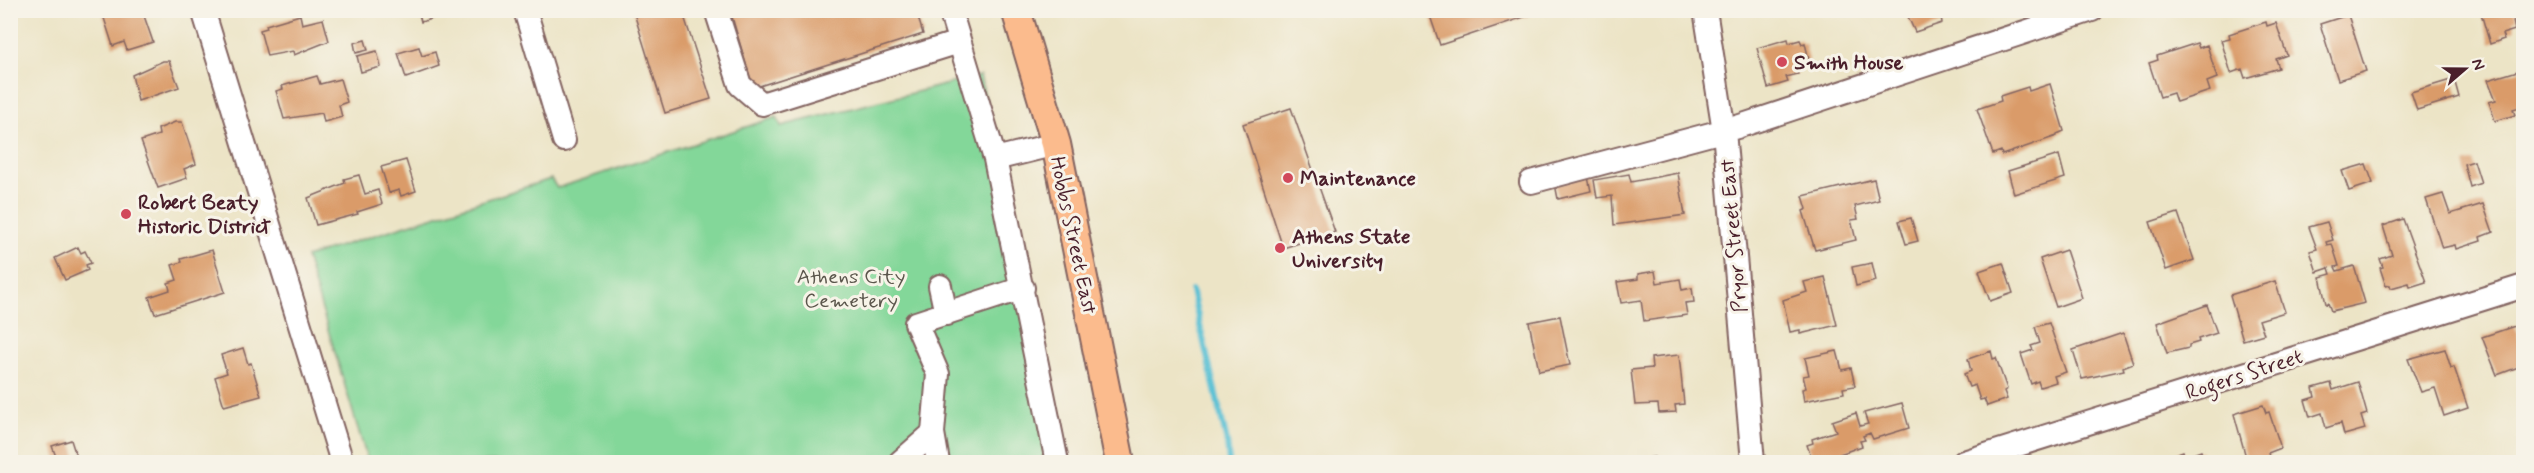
<svg xmlns="http://www.w3.org/2000/svg" width="2534" height="473" viewBox="0 0 2534 473" font-family="Mynerve,sans-serif">
<style>
.green{fill:#83d799;stroke:#667b62;stroke-width:1.5}
.lines{fill:none;stroke-linecap:round;stroke-linejoin:round}
.stream{stroke:#57c0d4;stroke-width:6}
.building{fill:#da9b69}
.minor-casing{stroke:#836461;stroke-width:26}
.major-casing{stroke:#836461;stroke-width:32}
.minor{stroke:#fff;stroke-width:22}
.major{stroke:#fbbb8d;stroke-width:28}
.poi-dot{fill:#d1495b;stroke:#f7f3e8;stroke-width:2}
.labels{text-anchor:middle;stroke-width:6;stroke-linejoin:round;paint-order:stroke}
.poi-label{font-size:21px;font-weight:bold;fill:#4a1f2b;stroke:#f7f3e8;text-anchor:start}
.street-label{font-size:21px;fill:#4a1f2b;stroke:#f7f3e8}
.park-label{font-size:21px;fill:#5b564c;stroke:#f7f3e8}
</style>
<rect width="100%" height="100%" fill="#f7f3e8"/>
<filter id="ink" filterUnits="userSpaceOnUse"><feTurbulence type="fractalNoise" baseFrequency=".0167" numOctaves="2"/><feDisplacementMap in="SourceGraphic" scale="12" xChannelSelector="R" yChannelSelector="G"/><feConvolveMatrix kernelMatrix="1 2 1 2 8 2 1 2 1" color-interpolation-filters="sRGB"/></filter>
<filter id="wash" filterUnits="userSpaceOnUse"><feTurbulence type="fractalNoise" baseFrequency=".008" numOctaves="4" result="noise"/><feDisplacementMap in="SourceGraphic" scale="24" xChannelSelector="R" yChannelSelector="G"/><feGaussianBlur stdDeviation="1.35" result="paint"/><feColorMatrix in="noise" values="0 0 0 0 0 0 0 0 0 0 0 0 0 0 0 0 0 1.4 0 .05"/><feComposite in="paint" operator="in"/></filter>
<g filter="url(#wash)">
<rect width="100%" height="100%" fill="#ece4c6"/>
<path class="green" d="M980,76L1070,462H368L306,257L551,179L557,188L777,117L781,126Z"/>
<g class="lines">
<path class="stream" d="M1192,291L1227,442L1229,462"/>
</g>
<g id="blocks">
<path class="building" d="M114,10H142L153,42L127,50L124,42L113,46L103,15Z
M418,10H457V11L421,22Z
M633,10H682L711,99L665,113Z
M730,10H916L923,34L753,88Z
M1428,10H1542V11L1440,45Z
M1905,10H1940L1942,23L1915,32Z
M2480,10H2514L2517,20L2513,21L2515,30L2502,34L2504,39L2490,44Z
M300,15L302,24L323,19L329,41L294,55L293,51L267,56L260,30L267,28L266,25Z
M2348,15L2366,71L2338,80L2320,24Z
M2266,22L2267,26L2276,23L2287,55L2276,59L2279,68L2245,78L2242,69L2231,73L2221,40L2230,38L2229,34Z
M1788,39L1789,43L1800,40L1802,44L1805,43L1809,60L1795,64L1798,74L1786,77L1788,82L1768,88L1757,48Z
M365,40L368,50L356,53L354,43Z
M2197,43L2199,48L2207,45L2217,78L2207,82L2210,91L2176,102L2173,93L2160,97L2149,63L2158,60L2157,56Z
M419,47L422,56L435,52L439,66L406,78L398,53Z
M377,51L381,67L361,72L357,56Z
M163,61H169L179,87L138,101L132,75Z
M2524,69V106L2513,109L2515,115L2495,121L2489,102L2496,100L2488,80Z
M317,76L320,84L340,79L347,102L339,105L342,117L324,122L322,113L284,119L276,91L283,89L282,86Z
M2454,79L2459,97L2417,110L2411,92Z
M2050,84L2064,131L2057,134V136L2002,155L2001,151L1993,154L1977,109L2001,101L2000,96L2028,87L2029,91Z
M1291,108L1335,232L1283,248L1243,124Z
M175,122H182L196,164L184,169L187,178L158,188L141,141L159,135L158,129Z
M2059,155L2065,178L2014,194L2008,171Z
M406,160L416,191L401,196L399,190L389,193L381,167Z
M2474,161L2481,183L2470,187L2464,164Z
M2366,164L2373,183L2349,191L2342,171Z
M1678,173L1685,215L1614,225L1612,196L1597,198L1594,180L1629,174L1631,182Z
M359,175L365,194L378,190L382,204L357,212L358,214L316,225L308,198L345,183L344,179Z
M1588,177L1591,191L1558,199L1555,184Z
M1874,179L1879,200L1855,206L1858,219L1851,220L1856,240L1815,250L1803,211L1807,209L1803,196Z
M2443,194L2450,214L2483,204L2493,232L2480,237L2481,241L2456,249L2455,245L2442,248L2426,199Z
M2178,213L2194,260L2166,270L2150,222Z
M1911,218L1918,241L1906,244L1899,221Z
M2403,219L2426,282L2410,287L2409,283L2391,288L2390,285L2386,286L2380,268L2383,267L2380,259L2392,255L2383,226Z
M2327,222L2333,240L2326,242L2327,245L2332,244L2339,266L2335,267L2337,271L2354,266L2365,303L2331,311L2328,303L2326,304L2320,277L2331,274L2329,268L2317,272L2310,251L2317,249L2309,227Z
M78,247L81,253L85,251L91,263L86,265L88,270L65,280L55,258Z
M212,250L225,292L155,314L149,297L170,290L168,283L177,280L172,265L182,262L181,259Z
M2066,250L2082,298L2056,307L2040,259Z
M1872,263L1876,281L1856,286L1852,267Z
M2003,263L2013,293L1990,301L1979,271Z
M1655,271L1657,283L1680,279L1682,290L1692,288L1694,302L1685,303L1687,315L1644,321L1641,300L1621,303L1617,282L1638,279V274Z
M1825,277L1837,325L1800,334V330L1790,332L1783,300L1807,292L1804,282Z
M2275,281L2285,312L2259,320L2264,334L2243,340L2230,295Z
M2207,305L2217,333L2198,339L2199,342L2189,345V348L2167,353L2157,323Z
M1560,316L1570,365L1539,371L1529,322Z
M2049,323L2066,372L2054,376L2056,382L2040,387L2038,381L2031,384L2021,354L2033,350L2031,346L2040,343L2035,327Z
M2515,326L2524,352V365L2497,375L2482,337Z
M2123,333L2133,363L2123,367L2124,370L2082,379L2073,350Z
M243,348L248,364L251,363L261,396L224,406L215,377L227,373L221,355Z
M2445,349L2451,368L2454,367L2468,408L2444,416L2435,388L2421,392L2408,359Z
M1837,351L1842,370L1851,368L1855,386L1843,388L1844,393L1804,401L1802,389L1806,388L1803,376L1809,375L1805,358Z
M1991,351L1993,359L1996,358L2007,389L2004,391L2007,399L1987,406L1984,399L1980,400L1975,385L1969,387L1964,374L1971,371L1968,359Z
M1679,355L1684,404L1675,405L1676,412L1659,413L1658,404L1635,405L1631,370L1652,368L1651,358Z
M2358,382L2367,414L2361,416L2365,429L2344,435L2341,423L2326,428L2322,413L2310,417L2305,400L2315,397L2313,388L2331,383L2333,390Z
M1902,403L1909,428L1873,439L1870,433L1863,436L1865,440L1860,441L1862,446L1840,454L1843,462H1813L1807,445L1813,443L1812,439L1836,431L1832,421L1856,413L1860,426L1868,424L1864,413Z
M2263,405L2266,413L2269,412L2281,448L2268,453L2269,457L2251,462L2247,461L2234,414Z
M71,440L78,462H58L52,446Z
M2183,451L2185,457L2201,451L2205,462H2154Z
M1654,457L1655,462H1633L1632,460Z"/>
</g>
</g>
<g filter="url(#ink)">
<use href="#blocks" fill-opacity="0" stroke="#836461" stroke-width="1.5"/>
<g class="lines">
<g class="minor-casing">
<path id="minor" d="M203,10L342,462
M525,10L564,140
M716,10L740,85L762,104L959,42
M950,10L995,159
M1705,10L1724,131L1753,462
M1056,144L995,159L1057,462
M1531,182L1737,127L2092,10
M940,286L946,314
M900,462L933,433
M938,462L933,433L938,374L916,323L1023,288
M1964,462L2524,286"/>
</g>
<g class="major-casing">
<path id="major" d="M1016,10L1056,144L1120,462"/>
</g>
<use href="#minor" class="minor"/>
<use href="#major" class="major"/>
</g>
</g>
<g class="poi-dot">
<circle cx="1782" cy="62" r="6"/>
<circle cx="1288" cy="178" r="6"/>
<circle cx="126" cy="214" r="6"/>
<circle cx="1280" cy="248" r="6"/>
</g>
<g class="labels">
<g class="poi-label">
<text x="1794" y="69">Smith House</text>
<text x="1300" y="185">Maintenance</text>
<text x="138" y="209">Robert Beaty<tspan x="138" dy="24">Historic District</tspan></text>
<text x="1292" y="243">Athens State<tspan x="1292" dy="24">University</tspan></text>
</g>
<g class="street-label">
<text transform="translate(1074 235) rotate(78)" y="7">Hobbs Street East</text>
<text transform="translate(1733 236) rotate(-95)" y="7">Pryor Street East</text>
<text transform="translate(2244 374) rotate(-18)" y="7">Rogers Street</text>
</g>
<g class="park-label">
<text x="851" y="283">Athens City<tspan x="851" dy="24">Cemetery</tspan></text>
</g>
</g>
<rect width="2534" height="473" fill="none" stroke="#f7f3e8" stroke-width="36"/>
<g transform="translate(2465 69) rotate(70)" stroke="#f7f3e8" stroke-width="4.5" paint-order="stroke">
<path d="M0-4.5L10 22L0 15L-10 22Z" fill="#4a1f2b"/>
<text y="-9" font-size="16" font-weight="bold" text-anchor="middle" fill="#4a1f2b">N</text>
</g>
</svg>
